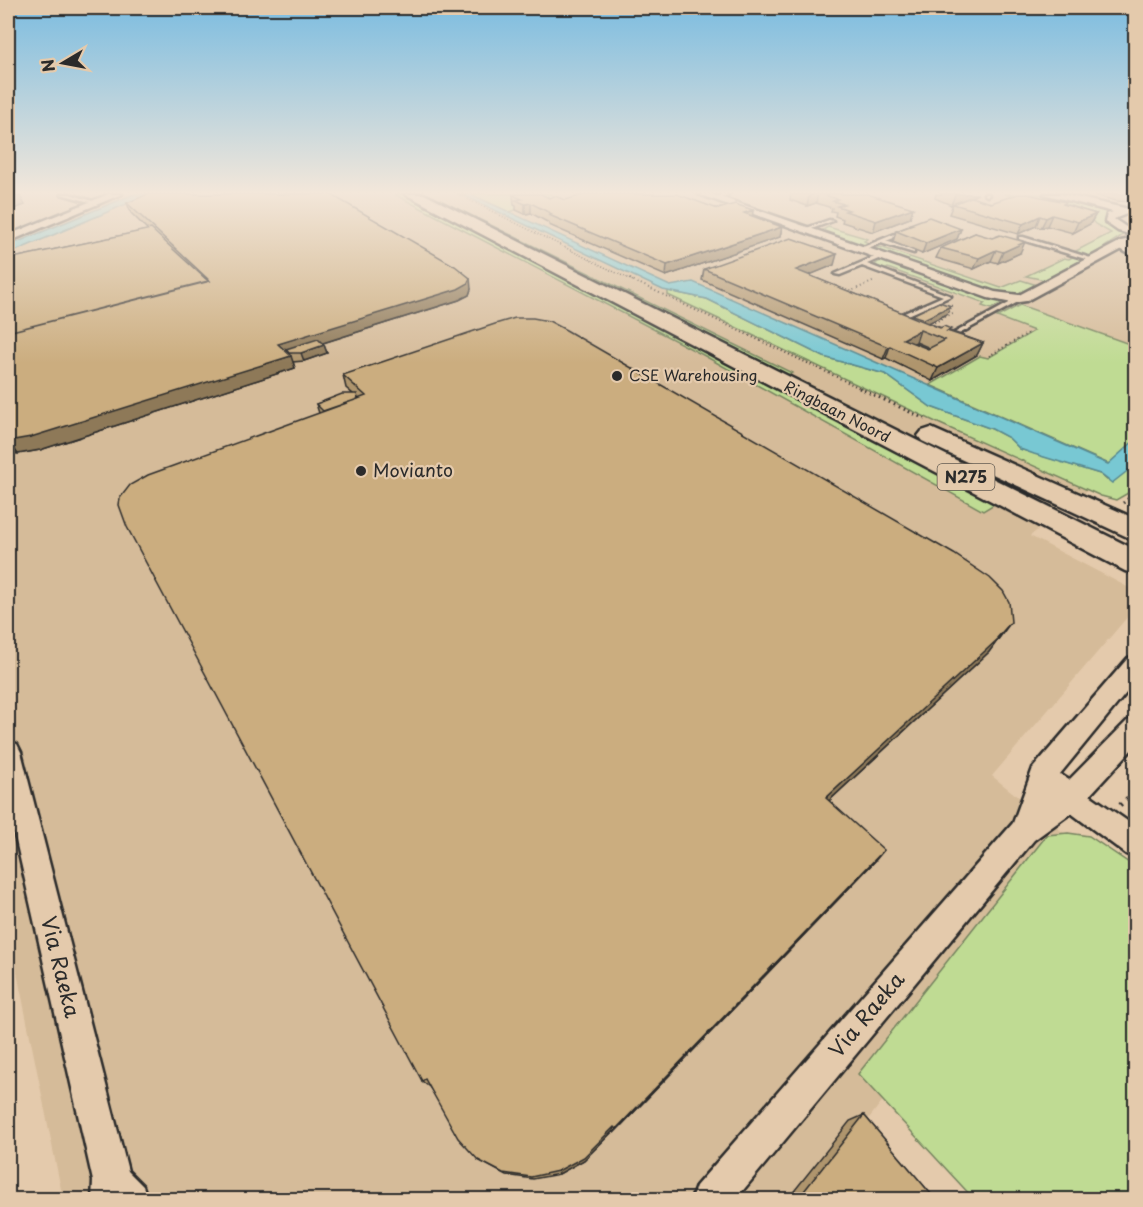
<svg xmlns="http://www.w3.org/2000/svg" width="1143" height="1207" viewBox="0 0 1143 1207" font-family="'Playpen Sans',sans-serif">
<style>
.built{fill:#d5bb99}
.green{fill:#bfdb93;stroke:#75835f;stroke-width:1.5}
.water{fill:#78c8d3;stroke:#598990;stroke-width:1.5}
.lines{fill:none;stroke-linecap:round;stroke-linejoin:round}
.lane-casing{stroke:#2b2b2b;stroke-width:5}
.street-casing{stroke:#2b2b2b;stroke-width:5}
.primary-casing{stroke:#2b2b2b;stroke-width:5}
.path-far3{stroke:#2b2b2b;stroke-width:1.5;stroke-dasharray:1 2;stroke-linecap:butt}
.path-far2{stroke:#2b2b2b;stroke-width:2;stroke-dasharray:1 3;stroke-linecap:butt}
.path-far1{stroke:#2b2b2b;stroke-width:3;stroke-dasharray:1.5 4;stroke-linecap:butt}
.path{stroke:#2b2b2b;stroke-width:4.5;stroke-dasharray:2 6;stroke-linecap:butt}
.lane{fill:#e4caac;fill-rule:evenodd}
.street{fill:#e4caac;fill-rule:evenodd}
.primary{fill:#e4caac;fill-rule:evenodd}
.wall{fill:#af956d;stroke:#2b2b2b;stroke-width:1.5;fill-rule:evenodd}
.shaded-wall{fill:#8e7959;stroke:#2b2b2b;stroke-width:1.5}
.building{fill:#cbad7f;stroke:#2b2b2b;stroke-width:1.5;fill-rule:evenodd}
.poi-dot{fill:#2b2b2b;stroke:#e4caac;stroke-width:2}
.labels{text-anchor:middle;stroke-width:4.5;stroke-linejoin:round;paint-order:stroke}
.far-poi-label{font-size:15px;fill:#2b2b2b;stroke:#e4caac;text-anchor:start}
.far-street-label{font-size:15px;fill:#2b2b2b;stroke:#e4caac}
.shield{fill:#e4caac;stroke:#625b52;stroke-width:1.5}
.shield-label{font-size:16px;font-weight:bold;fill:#2b2b2b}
.poi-label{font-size:18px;fill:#2b2b2b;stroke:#e4caac;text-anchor:start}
.near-street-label{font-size:21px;fill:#2b2b2b;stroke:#e4caac}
</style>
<rect width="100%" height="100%" fill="#e4caac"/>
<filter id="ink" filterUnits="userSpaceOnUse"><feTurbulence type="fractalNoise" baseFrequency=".0167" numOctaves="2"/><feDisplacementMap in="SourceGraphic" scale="12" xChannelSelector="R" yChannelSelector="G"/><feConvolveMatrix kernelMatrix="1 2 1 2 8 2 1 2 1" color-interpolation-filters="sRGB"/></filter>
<g filter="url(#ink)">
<path class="built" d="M8,194H1135V453L1030,536L1135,591V608L992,776L1079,845L807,1199H63L8,928Z"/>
<path class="green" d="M394,194H406L996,503L983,511L703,355Z
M420,194H428L792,373L788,375L739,353Z
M458,194H550L578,206L522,208L509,212L479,198Z
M1005,194H1014L1076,211L1080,208L1026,194H1039L1108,212L1105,215L1106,220L1124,232L1123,235L1091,256L1074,252L1111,233L1095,224L1088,216Z
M828,227L862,237L867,239L864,241L870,244L859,246L819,232Z
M880,247L1001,288L1021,280L1037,285L1020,294L994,292L875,251L874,249Z
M1074,256L1083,260L1045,280L1026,276L1064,258L1069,259Z
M880,261H888L1005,301L991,309L982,306L985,303L888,268L883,271L875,264Z
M668,291L707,299L824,357L885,374L931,407L992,429L1009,438L1020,449L1100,474L1107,480L1135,464V489L1116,500L1101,496L938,423L668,295Z
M1020,305L1135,346V440L1109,464L930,385L980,356L988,358L1034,331L997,317Z
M943,432L1135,517V525L973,449Z
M1068,833L1089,836L1135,867V1199H974L858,1074L1047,835Z"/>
<path class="water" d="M134,194H150L8,254V246Z
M470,194L670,286L693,282L1108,464L1135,440V465L1112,483L1100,474L1034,454L1020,449L1009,438L992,429L931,407L885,374L824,357L707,299L663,290L465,196Z"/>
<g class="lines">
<g class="lane-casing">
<path id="lane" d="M61,194H70L99,203L97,204Z
M722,194H729L717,200L713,199Z
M984,194H989V195L987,196Z
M829,220L833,221L806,231L801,230Z
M907,229L909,232L886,241L914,251V253L881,243L863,250L858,249Z
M1019,237H1023L1097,260L1092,261L1019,239Z
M1119,244L1136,248V251L1130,250L1136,253V258L1117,247Z
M881,254L884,256L883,257L867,264L951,296L897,320H893V318L943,296L862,266L840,275L835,274Z
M1010,298H1014L1018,302L948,340L943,339L1011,302Z"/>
</g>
<g class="street-casing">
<path id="street" d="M109,194H122L8,242V235Z
M698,194H712L995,292L1019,295L1121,241L1136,238V244L1128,246L1026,301L1012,303L988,298Z
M1044,194H1061L1129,209V213L1114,219L1126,227L1136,230V236L1118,231L1105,222L1107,214L1113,212Z
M1136,655V681L1060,774L1069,780L1127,721L1136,718V745L1090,795L1136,827V857L1126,854L1071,813L1034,840L735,1200H691L696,1186L1013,823L1033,768L1128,658Z
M8,741L17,744L21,752L128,1171L143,1186L148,1200H92L93,1181L8,805Z"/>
</g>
<g class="primary-casing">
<path id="primary" d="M405,194H424L1136,550V574L1125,571Z
M931,428L1136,519V541L922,441L918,436L922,431Z"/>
</g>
<path class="path-far3" d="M457,194L633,281"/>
<path class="path-far2" d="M630,279L862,389
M846,293L875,281
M927,326L953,313
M989,356L1030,332"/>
<path class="path-far1" d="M859,388L927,420
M1123,503L1136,492"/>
<path class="path" d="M1120,805L1136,790"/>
<use href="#lane" class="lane"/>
<use href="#street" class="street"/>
<use href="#primary" class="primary"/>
</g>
<path class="wall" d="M791,194H867L910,218L873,232L842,222L843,219L835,216L836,212L831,211L832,208L816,203L807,206L790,200Z
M936,194H978L955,203L1066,202L1065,205L1096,214L1090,224L1073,233L1047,226L1041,228L1036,226L1018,234L949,214L953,204L951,205L935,198Z
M1091,194H1136V202L1116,201Z
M513,195L547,197L565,200L753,210L752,216L782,227L780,237L666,276L549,225V223L531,213L525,214L516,210V206L514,205Z
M127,203L471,289L469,295L459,300L323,343L324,345L327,353L304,361L293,362L295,368L40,450L18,454L8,453V259L148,230L131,213Z
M910,224L961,229L957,239L922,254L893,242L896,231L909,226Z
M975,233L1020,253L998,263L991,261L974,269L936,258L941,248Z
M834,265L808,275L912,317V315L947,314L928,323L983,343L977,355L932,381L886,358L883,359L702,280L704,269ZM916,342L930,348L928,349L914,343Z
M343,375L1001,635L989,652L829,801L875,861L614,1133L613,1131L584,1160L559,1174L533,1179L506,1175L482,1162L478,1160L428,1085V1086L422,1081L319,413L316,404L353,394L346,388Z
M864,1115L936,1200H787L850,1121Z"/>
<path class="shaded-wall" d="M815,194H818L816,203L807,206L809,196Z
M957,194H978L951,205L955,195Z
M20,196L25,205L8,211V199Z
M531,203V213L525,214V204Z
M913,208L910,218L873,232L876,221Z
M753,210L752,220L744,213Z
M1096,214L1090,224L1073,233L1078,222Z
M1052,215L1047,226L1041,228L1046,218Z
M1040,216L1036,226L1018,234L1023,224Z
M782,227L780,237L666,276L667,265Z
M961,229L957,239L922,254L926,243Z
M1025,242L1020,253L998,263L1003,252Z
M996,250L991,261L974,269L979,258Z
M837,254L834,265L793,282L796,270Z
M470,278L471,289L469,295L459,300L291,353L286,349L288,354L278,344Z
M951,306L947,314L920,327L924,319Z
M920,330L916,342L900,350L903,339Z
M983,343L977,355L932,381L938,368Z
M324,345L327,353L304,361L301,353Z
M890,346L886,358L883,359L888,347Z
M291,356L295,368L40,450L18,454L8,441Z
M1011,622L989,652L819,810L826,798L997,638Z
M884,850L875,861L614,1133L616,1129Z
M614,1127L613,1131L584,1160L559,1174L558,1171Z"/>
<path class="building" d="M8,194H15L20,196L8,199Z
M148,194H330L455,266L470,278L467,284L458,289L278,344L291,356L31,437L8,441V332L210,281L127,203Z
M515,194H541L549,198L555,196L565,200L587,194H677L718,209L735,204L753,210L744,213L782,227L667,265L549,215L552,214L531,203L525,204L516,200L522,199L513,195Z
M821,194H867L913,208L876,221L845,211L849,210L837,206L844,204L833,201L838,199Z
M1018,194H1027L1066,202L1063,204L1096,214L1078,222L1052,215L1046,218L1040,216L1023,224L953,204L971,197L991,203Z
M929,217L961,229L926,243L896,231L913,225L910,224Z
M151,229L208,281L8,332V259Z
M975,233L992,238L1000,235L1025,242L1003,252L996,250L979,258L941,248Z
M791,238L837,254L796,270L940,328L944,326L951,329L947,331L983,343L938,368L890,346L888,347L704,269ZM920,330L945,340L928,349L903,339Z
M939,302L951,306L924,319L912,315Z
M515,318H533L549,321L566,330L954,554L990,578L1003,591L1009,602L1011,622L997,638L998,639L826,798L884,850L616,1129L614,1127L584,1157L558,1171L531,1177L503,1173L478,1160L458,1138L425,1079L422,1081L127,527L119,505L120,498L130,485L148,475L366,396L343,375L495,324Z
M318,339L324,345L301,353H289L286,349Z
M342,394H357L358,399L323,411L316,404Z
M864,1115L936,1200H797Z"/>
</g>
<linearGradient id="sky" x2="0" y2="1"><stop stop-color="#7bbce0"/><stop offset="0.53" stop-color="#f3e7da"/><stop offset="1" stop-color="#f3e7da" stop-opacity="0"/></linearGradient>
<rect width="1143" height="363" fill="url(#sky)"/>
<g class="poi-dot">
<circle cx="617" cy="376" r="6"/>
<circle cx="361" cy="471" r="6"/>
</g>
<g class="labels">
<g class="far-poi-label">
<text x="629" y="381">CSE Warehousing</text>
</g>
<g class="far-street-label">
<text transform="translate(837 412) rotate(27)" y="5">Ringbaan Noord</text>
</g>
<rect class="shield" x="937.5" y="464" width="57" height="26" rx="4.5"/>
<g class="shield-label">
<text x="966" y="483">N275</text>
</g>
<g class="poi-label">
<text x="373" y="477">Movianto</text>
</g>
<g class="near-street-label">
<text transform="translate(60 967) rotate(76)" y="7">Via Raeka</text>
<text transform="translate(867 1015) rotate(-50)" y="7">Via Raeka</text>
</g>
</g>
<rect width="1143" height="1207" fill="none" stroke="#e4caac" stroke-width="30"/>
<rect x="15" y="15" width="1113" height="1177" fill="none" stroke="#2b2b2b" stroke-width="2" filter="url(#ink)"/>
<g transform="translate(63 63) rotate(260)" stroke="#e4caac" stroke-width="4.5" paint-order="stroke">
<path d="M0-4.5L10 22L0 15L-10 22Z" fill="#2b2b2b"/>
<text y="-9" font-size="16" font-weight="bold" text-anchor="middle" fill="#2b2b2b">N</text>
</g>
</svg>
